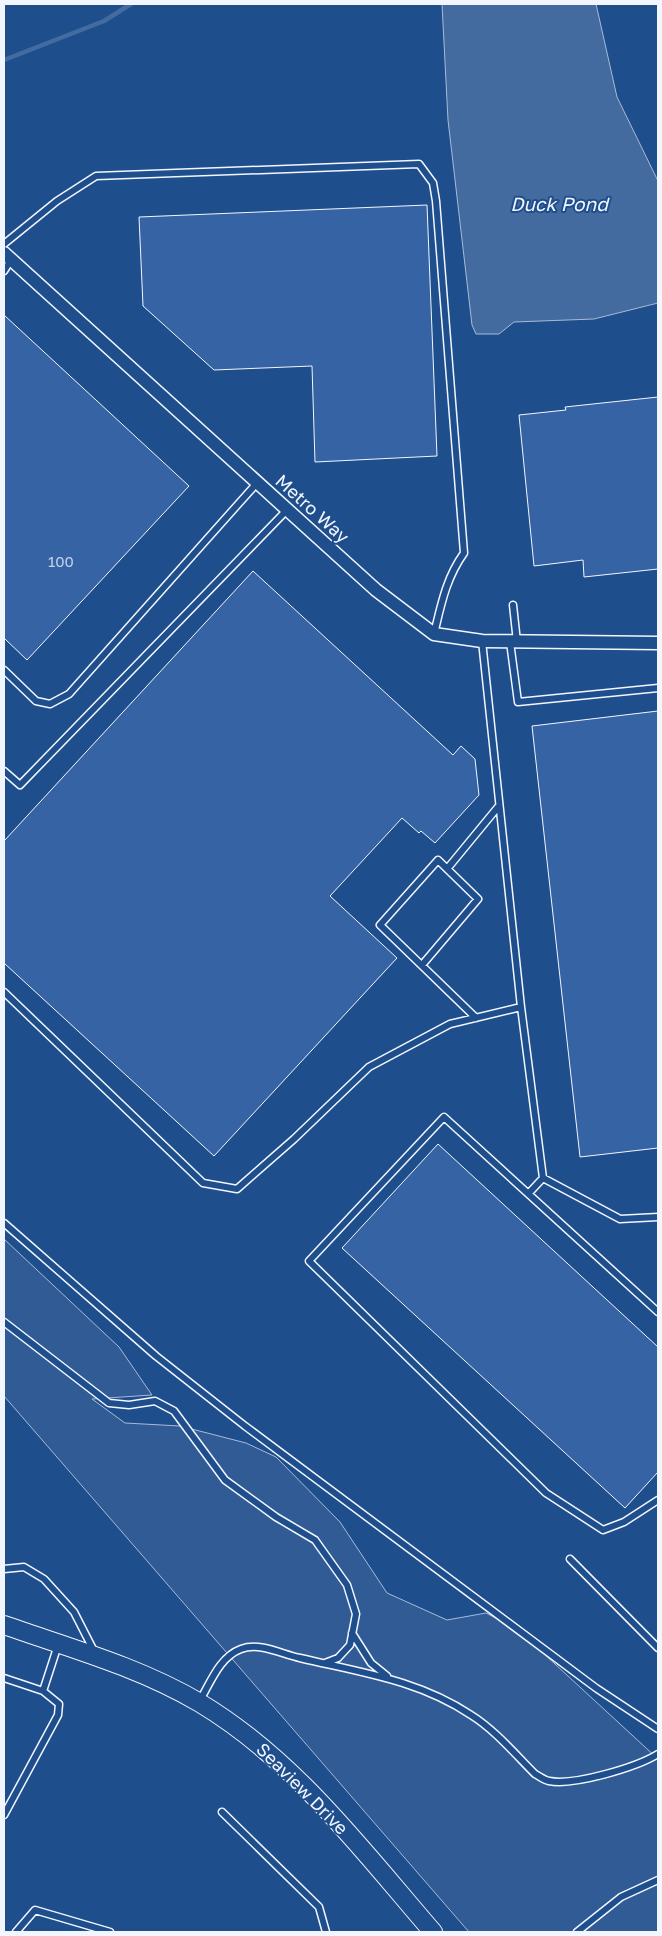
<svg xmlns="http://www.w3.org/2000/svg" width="662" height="1936" viewBox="0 0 662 1936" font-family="'Golos Text',sans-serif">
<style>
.built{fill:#305b95;stroke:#a8bbd7}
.water{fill:#446ba0;stroke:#a8bbd7}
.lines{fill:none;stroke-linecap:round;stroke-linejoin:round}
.stream{stroke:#446ba0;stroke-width:4.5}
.building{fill:#3563a3;stroke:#f2f6ff}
.service-casing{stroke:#f2f6ff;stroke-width:9}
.minor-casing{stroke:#f2f6ff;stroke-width:15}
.secondary-casing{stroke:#f2f6ff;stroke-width:20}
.service{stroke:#1f4e8c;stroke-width:6}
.minor{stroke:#1f4e8c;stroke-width:12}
.secondary{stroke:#1f4e8c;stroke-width:18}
.labels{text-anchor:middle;stroke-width:4;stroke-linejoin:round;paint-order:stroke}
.number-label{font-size:15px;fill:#c3d1e8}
.street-label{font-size:18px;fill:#f2f6ff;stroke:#1f4e8c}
.water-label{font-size:19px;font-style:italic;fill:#f2f6ff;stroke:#1f4e8c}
</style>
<rect width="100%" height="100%" fill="#1f4e8c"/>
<path class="built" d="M4,1239L119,1347L152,1395L92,1399L125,1423L180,1426L246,1443L276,1457L340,1522L387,1593L447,1620L486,1613L517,1629L658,1759V1932H469L4,1396Z"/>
<path class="water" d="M442,4H596L617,97L658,181V303L594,319L514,322L499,334H476L472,325L448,120Z"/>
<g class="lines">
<path class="stream" d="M4,60L104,21L131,4"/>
</g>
<path class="building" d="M427,205L437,456L315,462L312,366L214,370L143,306L139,217Z
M4,315L189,486L27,660L4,638Z
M658,397V569L584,577L583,560L534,566L519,415L566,410L565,407Z
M253,571L453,755L461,746L475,759L479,795L435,843L421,831L419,833L402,818L330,896L397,958L214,1156L4,963V841Z
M658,711V1148L580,1157L532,726Z
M438,1144L658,1347V1472L625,1508L342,1248Z"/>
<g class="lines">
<g class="service-casing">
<path id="service" d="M4,244L57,201L96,176L419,164L433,183L436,201L464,553C446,578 441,605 434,634
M4,271L11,260
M513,605L517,642
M482,641L521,1007L543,1178L620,1219L658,1217
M510,642L518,702L658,688
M4,670L36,701L50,704L69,694L257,483
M4,771L20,785L287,510
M447,869L498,807
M422,965L478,899L438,860L380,925L476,1018
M4,992L203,1183L237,1189L294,1139L369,1067L450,1024L521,1007
M529,1193L543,1178
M4,1223L156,1356L245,1426L596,1688L658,1729
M658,1312L444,1117L309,1261L546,1493L603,1530L624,1522L658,1500
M4,1322L109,1403L129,1405L155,1401L174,1411L225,1480L276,1517L315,1540L347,1585L356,1614L350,1645L338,1658L325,1663
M570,1559L658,1648
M4,1569L24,1567L44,1579L74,1612L95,1653
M352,1633L371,1663L387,1676
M4,1678L43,1691L59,1704L58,1715L4,1815
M43,1691L58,1645
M199,1702C210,1684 219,1657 241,1649C260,1642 281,1654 300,1658C359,1672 419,1680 471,1715C495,1730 515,1754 535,1774C539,1776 544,1780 549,1781C574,1786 637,1767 658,1754
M222,1812L319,1907L326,1932
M16,1932L35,1910L110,1932
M577,1932L621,1897L658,1880"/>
</g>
<g class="minor-casing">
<path id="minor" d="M4,253L376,590L434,634L482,641L658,643"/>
</g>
<g class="secondary-casing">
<path id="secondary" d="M4,1625C70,1648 139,1667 200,1703C295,1760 362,1850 433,1932"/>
</g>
<use href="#service" class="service"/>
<use href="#minor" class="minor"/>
<use href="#secondary" class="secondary"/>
</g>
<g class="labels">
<g class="number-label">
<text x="61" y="567">100</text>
</g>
<g class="street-label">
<text transform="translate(312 509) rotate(42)" y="6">Metro Way</text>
<text transform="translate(302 1789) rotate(45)" y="6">Seaview Drive</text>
</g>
<g class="water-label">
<text x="559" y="211">Duck Pond</text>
</g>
</g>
<rect width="662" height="1936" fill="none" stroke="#f2f6ff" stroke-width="10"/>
</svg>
